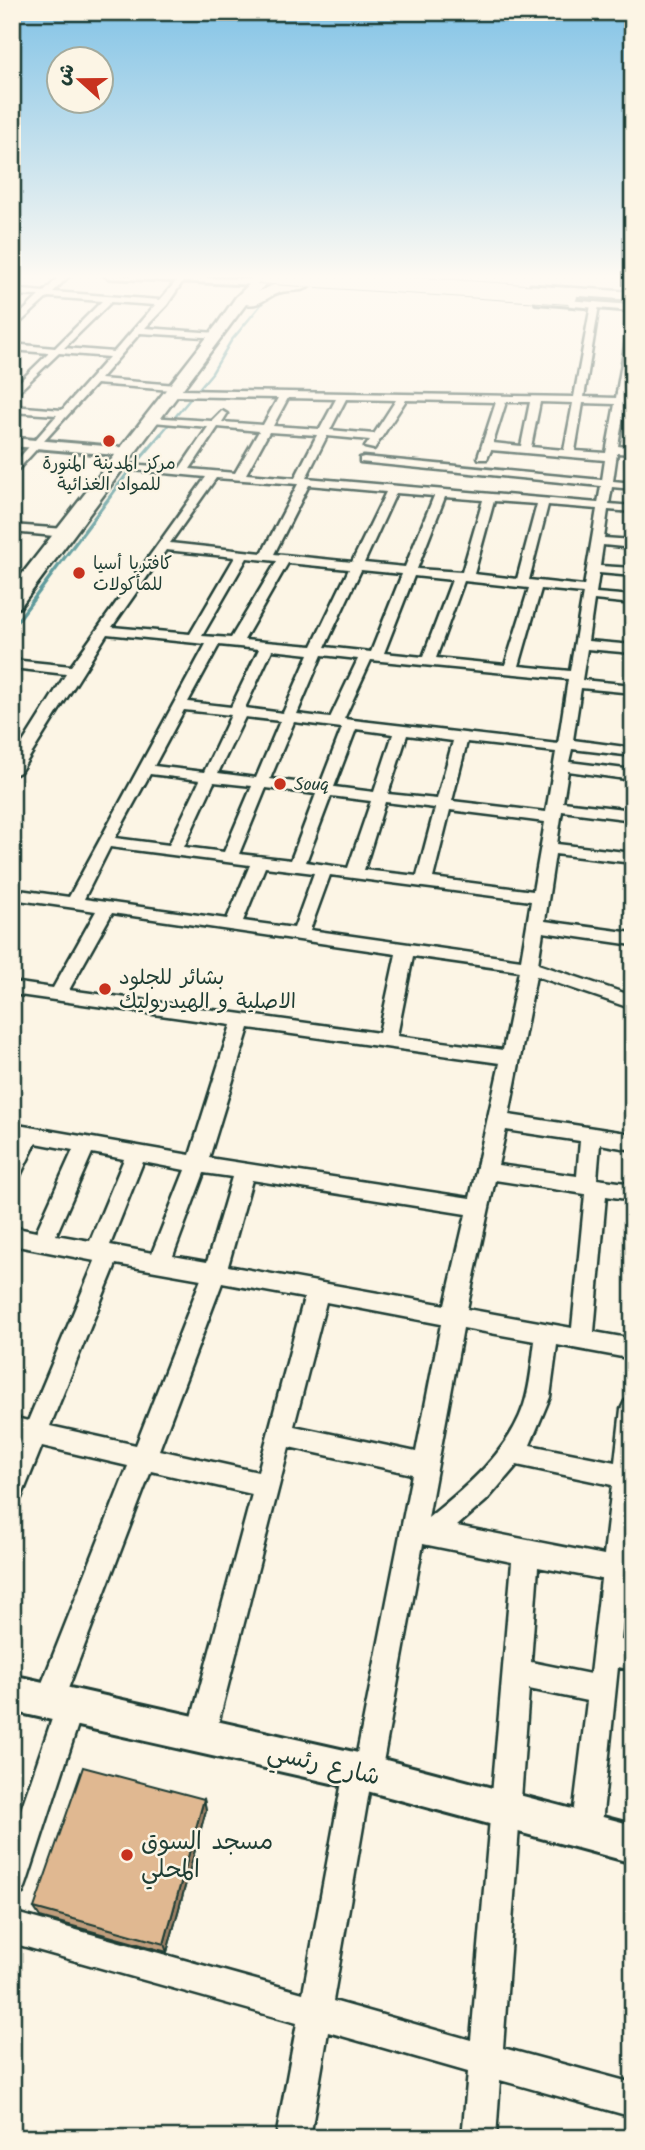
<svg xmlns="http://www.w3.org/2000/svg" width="645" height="2150" viewBox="0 0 645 2150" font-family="Kalam,'Playpen Sans Arabic',sans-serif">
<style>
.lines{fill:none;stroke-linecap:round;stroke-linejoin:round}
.stream-far1{stroke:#5f9b9c;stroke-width:2.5}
.stream{stroke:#5f9b9c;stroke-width:3.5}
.minor-casing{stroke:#1f3d34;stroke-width:5}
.tertiary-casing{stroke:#1f3d34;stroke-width:6}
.trunk-casing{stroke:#1f3d34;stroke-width:5}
.minor{fill:#fcf5e5;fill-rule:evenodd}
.tertiary{fill:#fcf5e5;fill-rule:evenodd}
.trunk{fill:#fcf5e5;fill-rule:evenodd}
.trunk-bridge-casing{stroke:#1f3d34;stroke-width:18;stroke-linecap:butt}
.trunk-bridge{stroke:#fcf5e5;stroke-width:16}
.wall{fill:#c19e7d;stroke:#1f3d34;stroke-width:2}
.shaded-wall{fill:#9d8166;stroke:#1f3d34;stroke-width:2}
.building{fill:#e0b891;stroke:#1f3d34;stroke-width:2}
.poi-dot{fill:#c8321e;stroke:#fcf5e5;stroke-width:2.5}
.labels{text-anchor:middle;stroke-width:5;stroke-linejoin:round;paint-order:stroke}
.far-poi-label{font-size:18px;fill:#1f3d34;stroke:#fcf5e5;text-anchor:start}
.poi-label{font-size:21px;fill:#1f3d34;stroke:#fcf5e5;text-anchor:start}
.near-street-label{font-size:24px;fill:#1f3d34;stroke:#fcf5e5}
.near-poi-label{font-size:24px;fill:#1f3d34;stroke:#fcf5e5;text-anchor:start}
</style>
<rect width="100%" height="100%" fill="#fcf5e5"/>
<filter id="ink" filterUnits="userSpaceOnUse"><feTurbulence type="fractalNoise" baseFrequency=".0143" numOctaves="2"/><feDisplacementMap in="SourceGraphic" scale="14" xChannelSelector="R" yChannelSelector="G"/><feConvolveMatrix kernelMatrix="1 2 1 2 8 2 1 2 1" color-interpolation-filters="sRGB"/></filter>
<g filter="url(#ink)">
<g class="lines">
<path class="stream-far1" d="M159,436L212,373L231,341L269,295"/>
<path class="stream" d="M12,628L127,474L161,434"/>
<g class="minor-casing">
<path id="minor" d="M61,275H70L53,292L160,300L179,278H185L167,305L145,328L217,333L222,336L220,338L140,333L100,379L177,385L182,388L180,390L574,397L591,305L595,302L599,305L584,397L616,398L629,322L633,319V352L626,398H633V404H625L618,446L633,448V454L617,453L613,481L633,483V489L612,487L609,504L633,506V512L608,510L604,538L633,540V548L603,545L600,566L633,568V576L599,573L596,593L633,596V604L594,600L588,641L633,645V653L587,649L582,680L633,685V693L581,688L573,740L633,748V756L572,749L569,762L633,770V780L568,771L563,802L633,810V820L562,811L557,844L633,853V863L555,854L545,921L633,933V945L543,932L538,964L633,996V1009L536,976L509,1115L633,1134V1150L600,1144L597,1179L633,1184V1200L606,1196L594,1332L633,1339V1359L557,1345L550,1397L530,1445L615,1462L621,1409L625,1401L633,1398V1526L629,1560H633V1586L627,1584L621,1640L633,1642V1670L618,1667L601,1833L596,1843L586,1848L576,1843L571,1833L587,1701L529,1689L503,2048L633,2083V2117L500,2080L496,2138H462L468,2072L328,2032L310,2138H276L297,2023L12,1943V1912L303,1993L344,1771L348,1761L356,1758L412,1474L289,1447L215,1736L211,1746L201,1750L191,1746L187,1736L252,1494L151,1471L66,1694L70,1692L80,1696L84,1706L27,1882L23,1893L12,1897V1836L54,1713L49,1715L39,1711L35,1701L128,1466L42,1446L21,1498L12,1502V1460L20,1441L12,1439V1417L28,1421L95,1261L12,1245V1227L36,1232L73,1150L36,1143L19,1178L12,1180V1150L17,1139H12V1124L190,1155L231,1025L12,994V982L53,988L96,911L12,899V889L69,897L206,644L107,634L20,772L12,776V760L66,674L12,668V660L71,666L206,477L112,468V464L116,463L180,468L208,427L153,422L149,421V417L212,421L222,411L227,414L222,422L263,425L278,398L173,396L168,393L171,390L96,384L12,476V466L57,415L12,412V406L62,410L109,357L59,353L12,398V389L49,353L12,350V344L55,348L102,301L48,297L12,330V322L39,296L12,295V289L44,292ZM111,302L155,305L114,352L64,348ZM288,398L336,399L320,429L273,426ZM346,399L396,400L374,434L330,430ZM406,400L496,402L478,457L479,459H487L491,450L605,460L602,480L364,457L360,458V462L601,486L598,503L306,478L327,436L370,440L365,447L374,449ZM506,402H530L521,446L493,443ZM540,402L573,403L564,450L531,447ZM583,403L615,404L606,453L575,451ZM218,427L259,431L235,473L190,469ZM269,432L317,435L295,478L246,474ZM216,478L298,484L262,553L170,543ZM309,485L386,492L352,562L274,554ZM396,493L434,496L405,567L364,563ZM445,497L483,500L462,572L417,569ZM494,501L537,504L517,579L474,574ZM548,505L597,509L584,586L529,580ZM166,550L235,557L190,634L112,627ZM247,558L277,561L231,638L202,636ZM288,563L349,569L312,646L244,640ZM361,570L402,574L371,652L325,647ZM414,576L452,580L423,657L384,653ZM464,581L529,588L505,665L436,658ZM541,589L583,593L570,671L519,666ZM219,645L259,649L231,707L188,702ZM272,650L309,654L283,713L245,708ZM322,655L358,659L330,718L297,714ZM371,660L568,679L558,744L344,719ZM184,710L231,715L204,772L154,766ZM245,717L280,721L256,778L218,773ZM294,722L342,728L320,785L270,779ZM356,729L393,734L374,792L334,787ZM407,735L453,741L437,799L388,794ZM467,742L556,752L546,812L452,801ZM150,774L200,780L169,845L115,838ZM214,782L252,786L224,852L184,847ZM266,788L316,794L291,860L239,854ZM331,796L371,801L348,868L306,862ZM385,802L435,808L417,876L364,870ZM450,810L545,822L533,891L433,878ZM110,847L250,865L227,919L84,899ZM265,867L314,873L294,928L243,921ZM330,875L531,901L521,960L310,930ZM112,913L396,954L379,1033L69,990ZM413,956L519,971L503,1050L397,1036ZM249,1028L500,1063L470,1198L209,1158ZM506,1130L580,1141L577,1176L498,1165ZM92,1153L124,1159L90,1241L56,1235ZM143,1162L185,1170L152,1253L110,1245ZM204,1173L232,1177L207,1262L173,1256ZM252,1180L466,1214L445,1305L228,1266ZM495,1180L585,1194L572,1328L467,1309ZM116,1264L201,1279L136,1445L50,1426ZM222,1283L304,1298L258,1472L159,1450ZM326,1302L441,1324L416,1452L294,1426ZM463,1328L535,1341C532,1362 531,1384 524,1405C508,1453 466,1487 428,1518ZM517,1465L612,1485L604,1555L457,1526L487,1500ZM423,1544L512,1562L471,2040L333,2001L370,1786L377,1783L381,1773ZM538,1567L601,1579L590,1674L531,1662Z
M12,525L65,529L71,533L65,537L12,532Z"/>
</g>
<g class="tertiary-casing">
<path id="tertiary" d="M104,275L283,280L288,283L283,286L109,278Z
M540,298L633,305V311L536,303V299Z
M12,438L128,448L135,452L128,456L12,446Z
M12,1675L367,1755L633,1825V1863L367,1791L12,1711Z"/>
</g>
<g class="trunk-casing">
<path id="trunk" d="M259,275H274L258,292C271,285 300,275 312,285C303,293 290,289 278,293C267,297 259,307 246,304L20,607L12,609V587L218,323L236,297Z
M531,285L633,292V300L526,292L524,289Z"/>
</g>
<use href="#minor" class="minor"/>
<use href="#tertiary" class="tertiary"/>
<use href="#trunk" class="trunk"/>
<g class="trunk-bridge-casing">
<path id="trunk-bridge" d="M258,275L569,296"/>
</g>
<use href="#trunk-bridge" class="trunk-bridge"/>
</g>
<path class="wall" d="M204,1799L206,1810L167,1952L40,1917L34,1908Z"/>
<path class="shaded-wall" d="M204,1799L206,1810L167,1952L164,1944Z"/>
<path class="building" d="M83,1767L204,1799L164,1944L34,1908Z"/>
</g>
<linearGradient id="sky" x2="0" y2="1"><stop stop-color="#82c3e6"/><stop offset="0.48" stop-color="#fefaf3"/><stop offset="1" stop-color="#fefaf3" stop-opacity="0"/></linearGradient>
<rect width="645" height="576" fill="url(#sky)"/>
<g class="poi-dot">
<circle cx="109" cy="441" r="7"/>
<circle cx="79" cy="573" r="7"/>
<circle cx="280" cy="784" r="7"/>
<circle cx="105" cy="989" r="7"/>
<circle cx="127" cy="1855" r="7"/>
</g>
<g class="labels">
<g class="far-poi-label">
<text x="109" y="469" text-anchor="middle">مركز المدينة المنورة<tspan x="109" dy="21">للمواد الغذائية</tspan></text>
<text x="93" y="569">كافتريا أسيا<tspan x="93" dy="21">للمأكولات</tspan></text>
<text x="294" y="790">Souq</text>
</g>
<g class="poi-label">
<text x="119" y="984">بشائر للجلود<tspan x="119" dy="24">الاصلية و الهيدروليك</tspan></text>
</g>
<g class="near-street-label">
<text transform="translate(324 1764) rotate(13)" y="8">شارع رئسي</text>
</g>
<g class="near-poi-label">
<text x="141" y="1849">مسجد السوق<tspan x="141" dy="28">المحلي</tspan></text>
</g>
</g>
<rect width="645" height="2150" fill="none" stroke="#fcf5e5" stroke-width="42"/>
<rect x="21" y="21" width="603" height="2108" fill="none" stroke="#1f3d34" stroke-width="2.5" filter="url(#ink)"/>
<g transform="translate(80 80) rotate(291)"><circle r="33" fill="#fcf5e5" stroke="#a4ab9e" stroke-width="2"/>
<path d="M0-5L12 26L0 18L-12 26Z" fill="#c8321e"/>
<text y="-10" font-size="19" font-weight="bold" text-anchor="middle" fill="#1f3d34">ش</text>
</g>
</svg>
